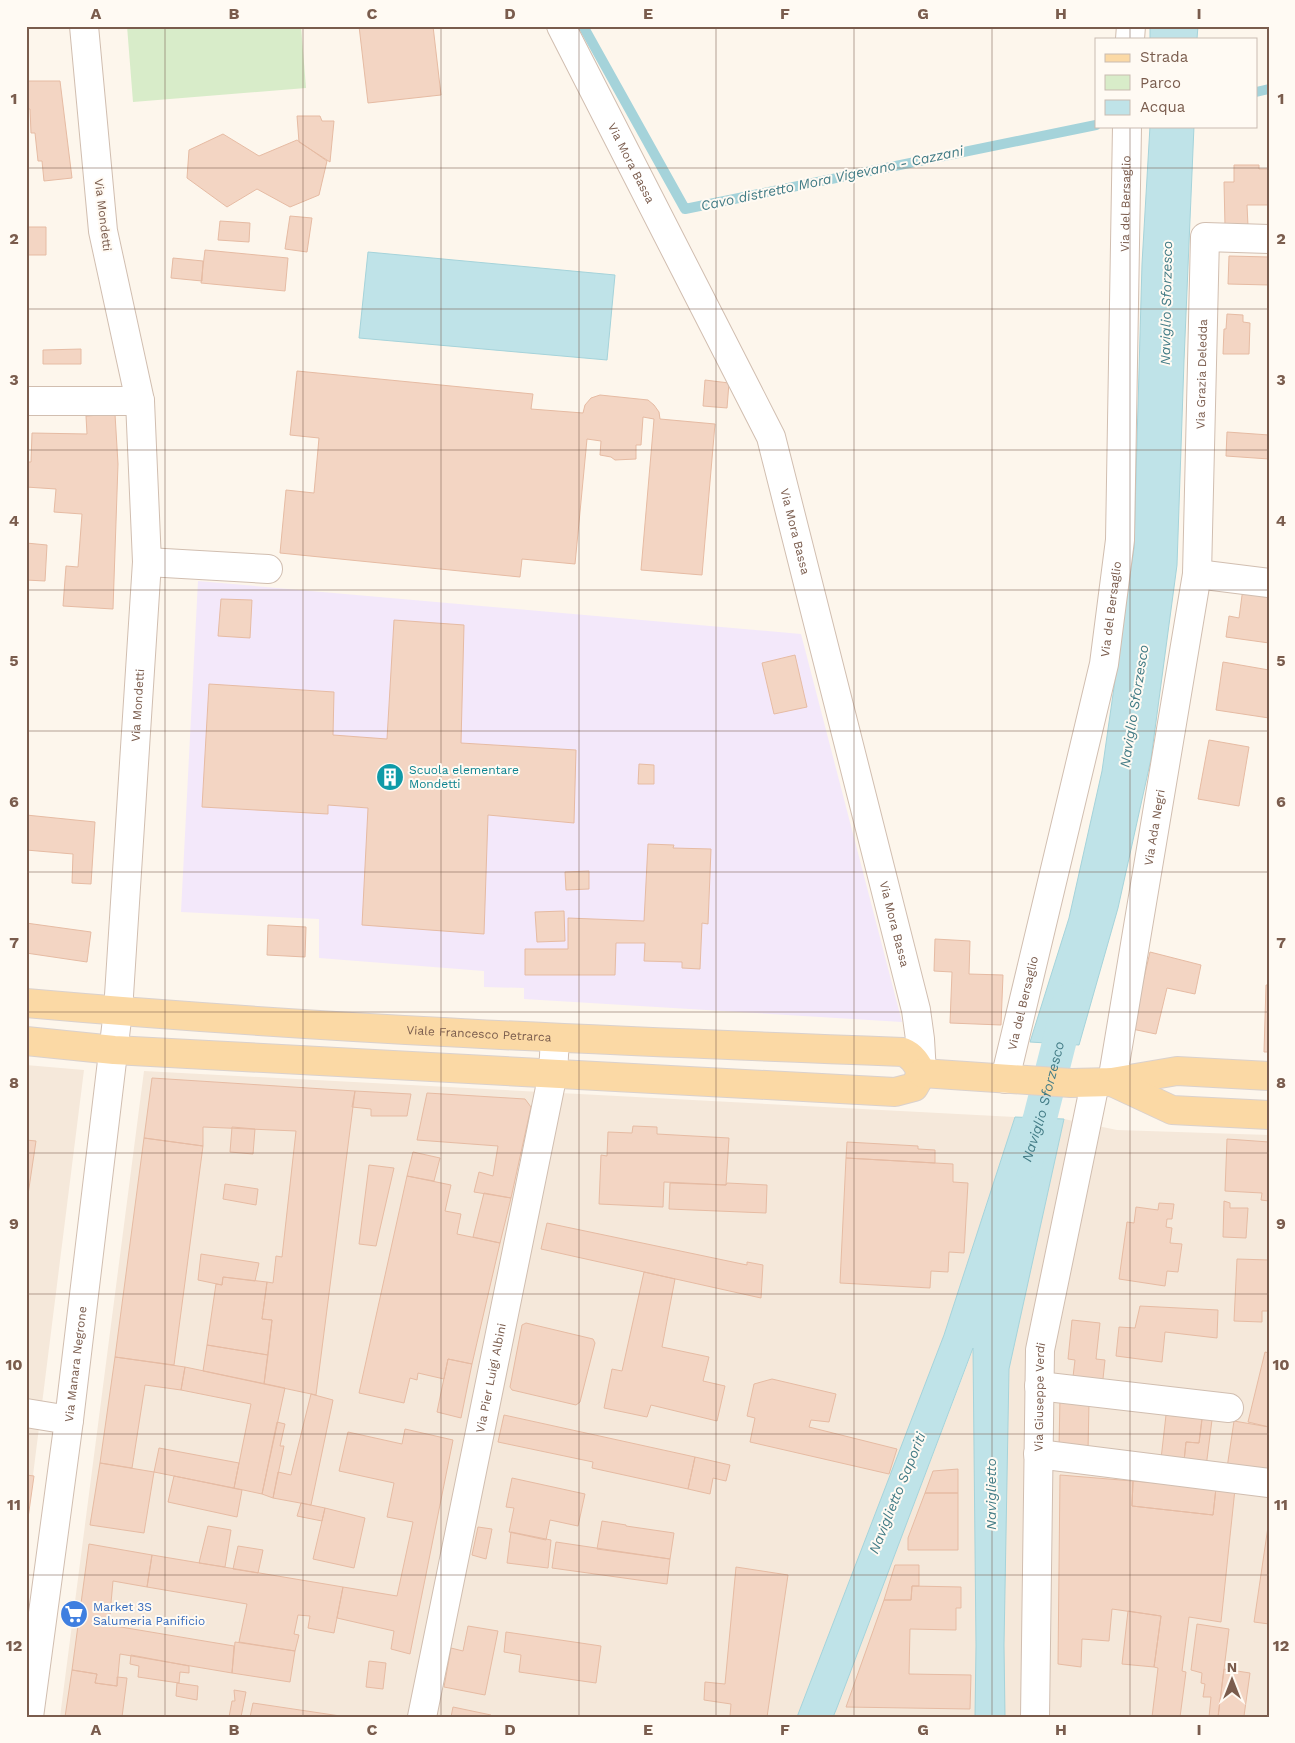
<svg xmlns="http://www.w3.org/2000/svg" width="1295" height="1743" viewBox="0 0 1295 1743" font-family="'Work Sans',sans-serif">
<style>
.residential{fill:#f5e8da}
.education{fill:#f3e8fa}
.green{fill:#d8ecc9}
.water{fill:#bfe3e8;stroke:#a5d3da}
.lines{fill:none;stroke-linecap:round;stroke-linejoin:round}
.stream{stroke:#a5d3da;stroke-width:10}
.canal{stroke:#bfe3e8;stroke-width:34}
.building{fill:#f3d5c3;stroke:#e6bba3}
.minor-casing{stroke:#d1beb0;stroke-width:30}
.major-casing{stroke:#dad1cd;stroke-width:30}
.minor{stroke:#fff;stroke-width:28}
.major{stroke:#fbd9a5;stroke-width:28}
.grid{fill:none;stroke:#7a5c4d;stroke-width:1;stroke-opacity:0.55}
.labels{text-anchor:middle;stroke-width:4;stroke-linejoin:round;paint-order:stroke}
.street-label{font-size:12px;fill:#7a5c4d;stroke:#fffaf3}
.culture-label{font-size:12px;fill:#0d838f;stroke:#fffaf3;text-anchor:start}
.shop-label{font-size:12px;fill:#366cbe;stroke:#fffaf3;text-anchor:start}
.water-label{font-size:14px;font-style:italic;fill:#437c86;stroke:#fffaf3}
.neatline{fill:none;stroke:#7a5c4d;stroke-width:2}
.grid-label{font-size:16px;text-anchor:middle;font-weight:bold;fill:#7a5c4d}
</style>
<rect width="100%" height="100%" fill="#fdf6ec"/>
<path class="residential" d="M26,1065L84,1070L26,1531Z
M144,1071L1015,1117L944,1335L797,1717H60Z
M1064,1119L1117,1130L1269,1135V1717H833L974,1347L1013,1350Z"/>
<path class="education" d="M198,581L801,634L902,1022L524,999V988L484,987V971L319,958V919L181,912Z"/>
<path class="green" d="M127,26H301L306,88L133,102Z"/>
<path class="water" d="M1150,26H1198L1197,39H1150Z
M1150,126H1194L1184,361L1177,565L1151,759L1118,908L1079,1045L1030,1042L1069,918L1102,771L1134,548L1142,264Z
M368,252L615,275L607,360L359,338Z
M1015,1117L1064,1119L1009,1369L1004,1645L1005,1717H975L976,1646L973,1348L836,1710L833,1717H797L944,1335Z"/>
<g class="lines">
<path class="stream" d="M583,26L685,209L1096,125
M1256,92L1269,89"/>
<path class="canal" id="s1" d="M1026,1161L1040,1118L1070,1000"/>
</g>
<path class="building" d="M359,26H433L441,95L368,103Z
M26,81H60L72,178L44,181L42,161H38L35,133H31L30,109H26Z
M297,116H320L322,121H334L330,162L299,142Z
M223,134L259,156L297,140L327,161L319,195L290,207L257,189L227,207L187,178L189,150Z
M1234,165H1259V169H1269V205H1247L1248,226H1225L1224,182H1234Z
M290,216L312,218L307,252L285,249Z
M220,221L250,223L249,242L218,240Z
M26,227H46V255H26Z
M205,250L288,258L285,291L201,283Z
M1229,256L1269,257V285L1228,284Z
M173,258L203,261L202,281L171,278Z
M1227,314L1243,315V322L1250,323L1249,354H1223L1224,329H1226Z
M81,349V364H43V350Z
M297,371L533,394L531,409L583,413L585,405L591,398L600,395L648,400L654,405L659,412L660,419L715,424L702,575L641,570L654,419L643,417L641,445H636V459L615,460L611,457L600,455L601,441L587,439L575,564L522,559L520,577L280,553L286,490L314,493L319,438L290,435Z
M705,380L729,383L727,408L703,406Z
M115,414L118,464L113,609L63,606L66,566L78,567L82,514L54,512L56,489L26,487V462H31L32,433L87,434L86,416Z
M1227,432L1269,435V459L1226,456Z
M26,543L47,545L45,581L26,580Z
M1243,588L1269,592V643L1226,637L1229,616L1239,618Z
M221,599L252,600L250,638L218,636Z
M394,620L464,625L461,743L576,750L574,823L488,815L484,934L362,925L368,808L328,805V814L202,807L209,684L334,692L333,735L387,739Z
M795,655L807,707L774,714L762,663Z
M1223,662L1269,670V718L1216,710Z
M1209,740L1249,747L1239,806L1198,799Z
M639,764L654,765V784H638Z
M26,815L95,822L91,884L72,883L73,854L26,850Z
M648,844L674,845L673,848L711,849L708,924L702,923L700,969L682,968V962L644,961L645,943H616L615,975H525V949H568V918L644,921Z
M589,871V889L566,890L565,872Z
M564,911L565,941L537,942L535,912Z
M26,923L91,932L87,962L26,953Z
M268,925L306,927L305,957L267,955Z
M935,939L970,941L969,974L1003,975L1001,1025L950,1023L952,972L934,971Z
M1150,952L1201,965L1195,994L1167,988L1156,1034L1132,1029Z
M1266,985H1269V1052H1264Z
M152,1078L355,1091L316,1395L264,1384L272,1320L262,1319L267,1282L273,1283L276,1256L282,1257L296,1131L203,1127V1146L144,1138Z
M355,1091L411,1094L407,1116H371V1109L352,1107Z
M427,1093L525,1099L531,1107L511,1198L474,1192L479,1172L493,1176L498,1146L417,1140Z
M633,1126L657,1127V1134L729,1138L726,1185L664,1182L663,1207L599,1204L601,1155L607,1156L608,1132L632,1133Z
M232,1127L255,1129L253,1154L230,1152Z
M144,1138L203,1146L174,1365L115,1357Z
M1227,1139L1269,1142V1201L1261,1200L1262,1193L1225,1191Z
M26,1140L36,1141L26,1208Z
M847,1142L918,1146V1149L935,1150V1163L846,1158Z
M413,1152L440,1158L434,1181L407,1176Z
M846,1158L953,1164V1182L968,1183L964,1253L949,1252L948,1272L931,1271L930,1288L840,1283Z
M369,1165L394,1168L376,1246L359,1244Z
M407,1176L451,1185L445,1211L461,1214L457,1234L500,1243L472,1364L448,1359L444,1379L418,1373L417,1380L410,1378L404,1403L359,1393Z
M670,1183L726,1185L727,1183L767,1185L766,1213L669,1209Z
M225,1184L258,1189L256,1205L223,1199Z
M484,1193L511,1198L500,1243L473,1237Z
M1224,1201L1230,1203V1208H1248L1246,1238L1223,1237Z
M1159,1203L1174,1204L1172,1219H1167L1166,1227L1172,1228L1170,1243L1182,1244L1178,1272L1167,1271L1165,1286L1119,1279L1127,1222L1134,1223L1136,1207L1158,1210Z
M547,1223L747,1265V1262L763,1265L761,1298L541,1249Z
M201,1254L259,1263L255,1281L223,1277L222,1285L198,1280Z
M1237,1259L1269,1260V1311H1262V1322L1234,1321Z
M644,1272L675,1279L662,1347L709,1357L703,1381L725,1386L717,1421L651,1405L647,1417L604,1408L612,1369L622,1371Z
M223,1277L267,1282L262,1319L272,1320L268,1355L207,1345L216,1284L222,1285Z
M1140,1306L1218,1310L1217,1338L1165,1332L1162,1362L1116,1356L1119,1327L1135,1328Z
M1072,1320L1100,1323L1096,1359L1105,1360L1102,1388L1072,1385L1075,1360L1068,1359Z
M526,1323L593,1339L595,1343L580,1402L576,1405L512,1390L510,1387L522,1325Z
M207,1345L268,1355L264,1384L203,1371Z
M1265,1352L1269,1353V1427L1248,1422Z
M115,1357L185,1367L181,1390L145,1385L132,1468L100,1463Z
M448,1359L472,1364L461,1418L437,1412Z
M185,1367L285,1388L262,1494L234,1488L251,1404L181,1390Z
M772,1379L836,1394L829,1422L811,1420L809,1427L897,1449L889,1474L750,1442L755,1418L747,1416L754,1384Z
M311,1394L333,1400L311,1505L273,1498L278,1472L291,1475Z
M1060,1398L1089,1402L1088,1451L1059,1447Z
M504,1415L695,1457L688,1489L592,1468L593,1462L498,1442Z
M1166,1415L1202,1419L1199,1443L1186,1442L1184,1461L1161,1459Z
M1202,1419L1212,1420L1206,1467L1184,1461L1186,1442L1199,1443Z
M1234,1421L1269,1427V1473L1227,1468Z
M277,1422L285,1424L280,1446H284L273,1498L262,1494Z
M405,1429L453,1440L410,1654L391,1649L394,1631L337,1618L343,1587L397,1596L413,1522L387,1517L394,1483L339,1471L348,1432L402,1444Z
M159,1448L239,1463L234,1488L154,1472Z
M695,1457L730,1465L726,1481L713,1478L710,1494L688,1489Z
M100,1463L154,1472L144,1533L90,1525Z
M958,1469V1493H925L933,1471Z
M26,1475L34,1476L26,1532Z
M1060,1475L1133,1481L1132,1506L1213,1515L1216,1488L1235,1489L1221,1622L1189,1617L1182,1671L1186,1672L1180,1717H1152L1158,1668L1154,1667L1161,1616L1112,1609L1109,1641L1082,1639L1081,1667L1058,1664Z
M174,1476L242,1490L237,1517L168,1502Z
M512,1478L585,1494L578,1526L550,1520L546,1540L509,1532L514,1508L506,1507Z
M1133,1481L1216,1488L1213,1515L1132,1506Z
M925,1493H958V1550H908V1538Z
M301,1503L325,1508L322,1521L297,1516Z
M325,1508L365,1518L354,1568L313,1559Z
M1269,1520V1624L1254,1622Z
M602,1521L626,1525V1526L674,1533L670,1559L597,1549Z
M208,1526L231,1530L225,1567L199,1563Z
M478,1527L492,1529L486,1559L472,1555Z
M511,1532L551,1540L548,1568L507,1563Z
M556,1542L670,1559L667,1584L552,1568Z
M89,1544L152,1555L147,1587L113,1581L109,1625L234,1646L232,1673L120,1654L117,1686L95,1683L97,1674L72,1670Z
M238,1546L263,1550L258,1573L233,1569Z
M152,1555L343,1587L334,1633L308,1628L310,1616L298,1615L294,1634L299,1635L295,1651L239,1642L247,1604L147,1587Z
M895,1565H919V1586H912L911,1600H884Z
M736,1567L788,1575L767,1717L730,1716L731,1704L704,1700L705,1682L725,1684Z
M912,1586L961,1587V1608H956V1630L910,1629L909,1674L971,1675L970,1709L846,1707L884,1600H911Z
M1128,1611L1161,1616L1154,1667L1122,1664Z
M1197,1624L1229,1629L1218,1717H1209L1211,1697H1203L1205,1684L1201,1683L1202,1673L1191,1670Z
M468,1626L498,1631L485,1695L444,1687L451,1648L463,1651Z
M506,1632L601,1646L596,1683L519,1672L521,1655L504,1652Z
M235,1642L295,1651L290,1682L232,1673Z
M131,1655L189,1666V1673L180,1672L179,1683L138,1677L139,1666L130,1664Z
M369,1661L386,1663L383,1689L366,1687Z
M1224,1669L1250,1673L1244,1716L1247,1717H1218Z
M72,1670L97,1674L95,1683L117,1686V1677L127,1678L122,1717H65Z
M177,1683L198,1686L197,1700L176,1696Z
M234,1690L246,1692L241,1717H229L232,1701H235Z
M253,1703L347,1717H250Z
M453,1707L491,1715L490,1717H451Z"/>
<g class="lines">
<g class="minor-casing">
<g id="minor">
<path id="s2" d="M561,26L771,437L916,1010L920,1039L922,1073"/>
<path d="M1130,39L1131,26"/>
<path d="M26,401H140"/>
<path d="M147,562L268,569"/>
<path d="M1197,574L1269,583"/>
<path id="s3" d="M1005,1079L1104,664L1120,540L1127,126"/>
<path id="s4" d="M1112,1082L1197,574L1205,237L1269,239"/>
<path d="M1039,1386L1229,1408"/>
<path d="M26,1413L69,1420"/>
<path d="M1038,1454L1269,1483"/>
<path id="s5" d="M29,1717L69,1420L118,1011L147,562L140,401L103,231L84,26"/>
<path id="s6" d="M422,1717L553,1073L555,1038"/>
<path id="s7" d="M1035,1717L1040,1350L1095,1083"/>
</g>
</g>
<g class="major-casing">
<g id="major">
<path id="s8" d="M26,1003C318,1029 610,1041 903,1052C913,1056 917,1064 922,1073"/>
<path d="M26,1041L114,1050L895,1092L914,1087L922,1073"/>
<path d="M922,1073L1071,1083L1112,1082L1177,1071L1269,1076"/>
<path d="M1112,1082L1172,1110L1269,1115"/>
</g>
</g>
<use href="#minor" class="minor"/>
<use href="#major" class="major"/>
</g>
<path class="grid" d="M165,26V1717M303,26V1717M441,26V1717M579,26V1717M716,26V1717M854,26V1717M992,26V1717M1130,26V39M1130,126V1717M26,168H1269M26,309H1269M26,450H1269M26,590H1269M26,731H1269M26,872H1269M26,1012H1269M26,1153H1269M26,1294H1269M26,1434H1269M26,1575H1269"/>
<defs>
<g id="building-disc" transform="scale(1.4375)"><circle r="9.5" fill="#0f9aa8" stroke="#fffaf3"/><path d="M-4-6H4V6H1V3H-1V6H-4ZM-2.5-4.3h1.7v1.8h-1.7ZM.8-4.3h1.7v1.8H.8ZM-2.5-1h1.7V.8h-1.7ZM.8-1h1.7V.8H.8Z" fill="#fff"/></g>
<g id="supermarket-disc" transform="scale(1.4375)"><circle r="9.5" fill="#3f7fe0" stroke="#fffaf3"/><path d="M-6-5.5h2.5l.6 2H6L4.5 2H-2.5L-4.4-4H-6ZM-1.5 3.2a1.3 1.3 0 1 0 .1 0ZM3 3.2a1.3 1.3 0 1 0 .1 0Z" fill="#fff"/></g>
</defs>
<g fill-rule="evenodd">
<use href="#building-disc" x="390" y="777"/>
<use href="#supermarket-disc" x="74" y="1614"/>
</g>
<g class="labels">
<g class="street-label">
<text dy="4" stroke="none"><textPath href="#s2" startOffset="154">Via Mora Bassa</textPath></text>
<text dy="4" stroke="none"><textPath href="#s3" startOffset="888">Via del Bersaglio</textPath></text>
<text transform="translate(103 215) rotate(83)" y="4">Via Mondetti</text>
<text dy="4" stroke="none"><textPath href="#s4" startOffset="715">Via Grazia Deledda</textPath></text>
<text dy="4" stroke="none"><textPath href="#s2" startOffset="559">Via Mora Bassa</textPath></text>
<text dy="4" stroke="none"><textPath href="#s3" startOffset="482">Via del Bersaglio</textPath></text>
<text dy="4" stroke="none"><textPath href="#s5" startOffset="1018">Via Mondetti</textPath></text>
<text dy="4" stroke="none"><textPath href="#s4" startOffset="258">Via Ada Negri</textPath></text>
<text dy="4" stroke="none"><textPath href="#s2" startOffset="964">Via Mora Bassa</textPath></text>
<text dy="4" stroke="none"><textPath href="#s3" startOffset="78">Via del Bersaglio</textPath></text>
<text dy="4" stroke="none"><textPath href="#s8" startOffset="454">Viale Francesco Petrarca</textPath></text>
<text dy="4" stroke="none"><textPath href="#s5" startOffset="356">Via Manara Negrone</textPath></text>
<text dy="4" stroke="none"><textPath href="#s6" startOffset="346">Via Pier Luigi Albini</textPath></text>
<text dy="4" stroke="none"><textPath href="#s7" startOffset="320">Via Giuseppe Verdi</textPath></text>
</g>
<g class="culture-label">
<text x="409" y="774">Scuola elementare<tspan x="409" dy="14">Mondetti</tspan></text>
</g>
<g class="shop-label">
<text x="93" y="1611">Market 3S<tspan x="93" dy="14">Salumeria Panificio</tspan></text>
</g>
<g class="water-label">
<text transform="translate(832 178) rotate(-12)" y="5">Cavo distretto Mora Vigevano - Cazzani</text>
<text transform="translate(1166 303) rotate(-89)" y="5">Naviglio Sforzesco</text>
<text transform="translate(1134 706) rotate(-81)" y="5">Naviglio Sforzesco</text>
<text dy="5" stroke="none"><textPath href="#s1" startOffset="62">Naviglio Sforzesco</textPath></text>
<text transform="translate(897 1493) rotate(-68)" y="5">Naviglietto Saporiti</text>
<text transform="translate(991 1494) rotate(-90)" y="5">Naviglietto</text>
</g>
</g>
<rect width="1295" height="1743" fill="none" stroke="#fffaf3" stroke-width="55"/>
<rect x="1095" y="38" width="162" height="90" fill="#fffaf3" stroke="#cabbb1"/>
<rect x="1105" y="54" width="25" height="8" fill="#fbd9a5" stroke="#cabbb1"/>
<text x="1140" y="62" font-size="15" fill="#7a5c4d">Strada</text>
<rect x="1105" y="75" width="25" height="15" fill="#d8ecc9" stroke="#cabbb1"/>
<text x="1140" y="88" font-size="15" fill="#7a5c4d">Parco</text>
<rect x="1105" y="100" width="25" height="15" fill="#bfe3e8" stroke="#cabbb1"/>
<text x="1140" y="112" font-size="15" fill="#7a5c4d">Acqua</text>
<g transform="translate(1232 1680)" stroke="#fffaf3" stroke-width="4" paint-order="stroke">
<path d="M0-4L9 19L0 12L-9 19Z" fill="#7a5c4d"/>
<text y="-8" font-size="14" font-weight="bold" text-anchor="middle" fill="#7a5c4d">N</text>
</g>
<rect x="28" y="28" width="1240" height="1688" class="neatline"/>
<g class="grid-label">
<text x="96" y="19">A</text>
<text x="234" y="19">B</text>
<text x="372" y="19">C</text>
<text x="510" y="19">D</text>
<text x="648" y="19">E</text>
<text x="785" y="19">F</text>
<text x="923" y="19">G</text>
<text x="1061" y="19">H</text>
<text x="1199" y="19">I</text>
<text x="14" y="104">1</text>
<text x="1281" y="104">1</text>
<text x="14" y="244">2</text>
<text x="1281" y="244">2</text>
<text x="14" y="385">3</text>
<text x="1281" y="385">3</text>
<text x="14" y="526">4</text>
<text x="1281" y="526">4</text>
<text x="14" y="666">5</text>
<text x="1281" y="666">5</text>
<text x="14" y="807">6</text>
<text x="1281" y="807">6</text>
<text x="14" y="948">7</text>
<text x="1281" y="948">7</text>
<text x="14" y="1088">8</text>
<text x="1281" y="1088">8</text>
<text x="14" y="1229">9</text>
<text x="1281" y="1229">9</text>
<text x="14" y="1370">10</text>
<text x="1281" y="1370">10</text>
<text x="14" y="1510">11</text>
<text x="1281" y="1510">11</text>
<text x="14" y="1651">12</text>
<text x="1281" y="1651">12</text>
<text x="96" y="1735">A</text>
<text x="234" y="1735">B</text>
<text x="372" y="1735">C</text>
<text x="510" y="1735">D</text>
<text x="648" y="1735">E</text>
<text x="785" y="1735">F</text>
<text x="923" y="1735">G</text>
<text x="1061" y="1735">H</text>
<text x="1199" y="1735">I</text>
</g>
</svg>
